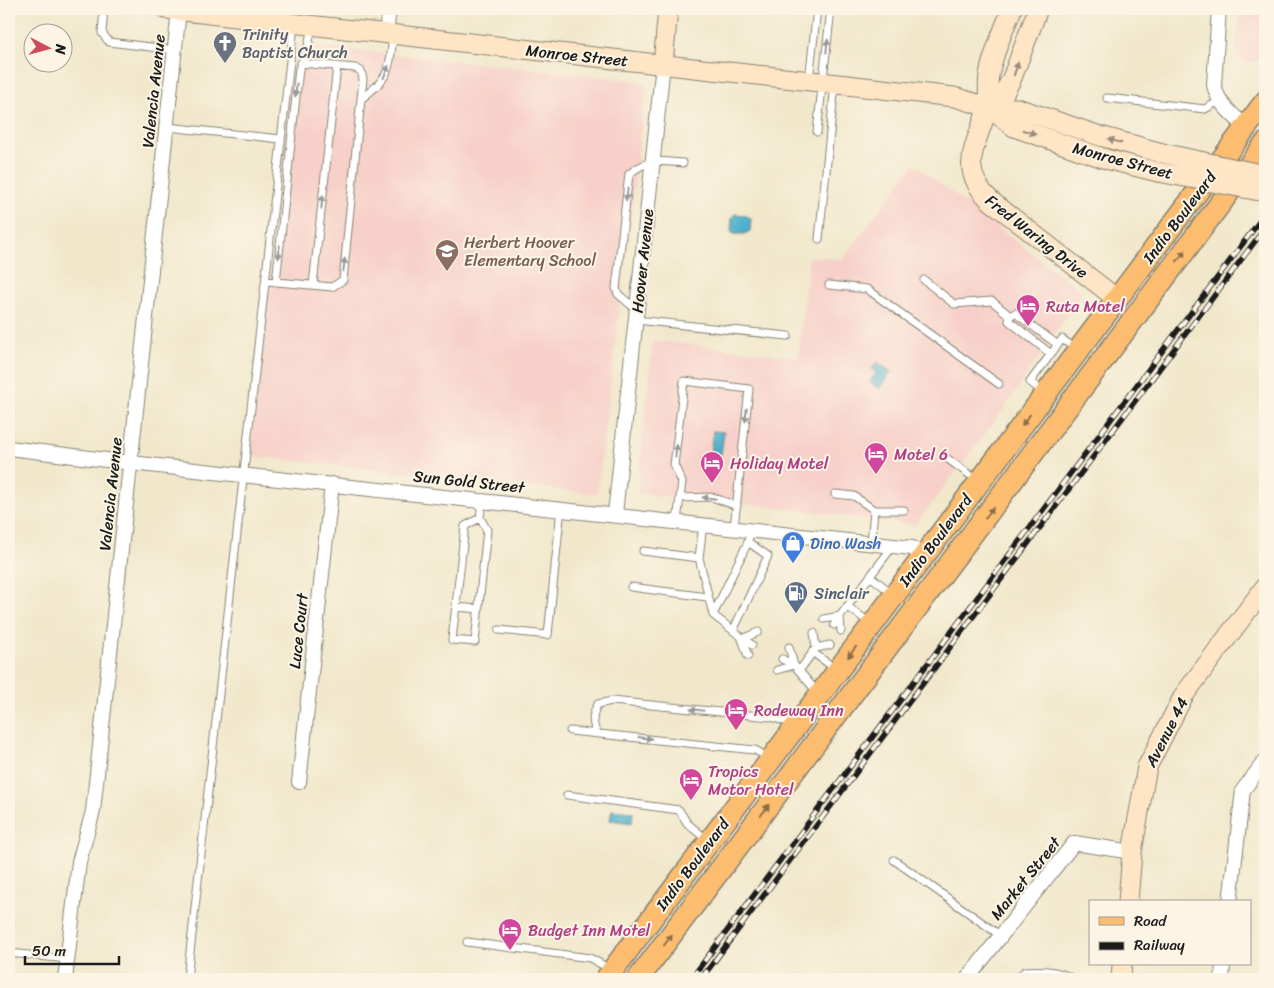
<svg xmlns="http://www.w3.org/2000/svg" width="1274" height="988" viewBox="0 0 1274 988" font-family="Sriracha,sans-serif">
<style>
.built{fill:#f7d1c9}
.water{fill:#4bb0ca;stroke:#346673}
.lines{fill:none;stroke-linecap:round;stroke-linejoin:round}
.lane-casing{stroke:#868274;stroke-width:9}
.street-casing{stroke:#868274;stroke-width:16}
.secondary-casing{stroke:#868274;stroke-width:21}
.primary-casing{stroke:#868274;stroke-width:24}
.lane{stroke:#fff;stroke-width:7}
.street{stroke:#fff;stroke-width:14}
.secondary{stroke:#fee5c5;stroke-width:19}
.primary{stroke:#fcbd6f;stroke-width:21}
.rail-casing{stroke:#1c1c1c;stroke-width:5.5}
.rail{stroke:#fcf5e5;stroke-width:4;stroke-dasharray:11;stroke-linecap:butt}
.secondary-bridge-casing{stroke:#868274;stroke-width:21;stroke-linecap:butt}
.secondary-bridge{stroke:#fee5c5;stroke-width:19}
.oneway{fill:#999}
.oneway2{fill:#988b79}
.oneway3{fill:#8c6c46}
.labels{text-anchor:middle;stroke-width:4;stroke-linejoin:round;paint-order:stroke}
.worship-label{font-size:16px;fill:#5b616d;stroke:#fcf5e5;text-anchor:start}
.street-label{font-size:16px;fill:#1c1c1c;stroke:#fcf5e5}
.education-label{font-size:16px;fill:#785e54;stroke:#fcf5e5;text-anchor:start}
.hotel-label{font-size:16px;fill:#b23c85;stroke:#fcf5e5;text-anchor:start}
.shop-label{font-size:16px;fill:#366cbe;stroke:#fcf5e5;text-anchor:start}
.service-label{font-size:16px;fill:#4e5e75;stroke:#fcf5e5;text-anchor:start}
</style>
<rect width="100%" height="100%" fill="#fcf5e5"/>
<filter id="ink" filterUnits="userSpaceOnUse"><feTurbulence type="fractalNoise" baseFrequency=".02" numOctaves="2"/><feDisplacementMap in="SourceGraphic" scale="10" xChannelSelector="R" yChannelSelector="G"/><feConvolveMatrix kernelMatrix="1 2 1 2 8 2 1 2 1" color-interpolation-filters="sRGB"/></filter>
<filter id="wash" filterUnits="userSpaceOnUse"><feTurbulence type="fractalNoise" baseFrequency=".0096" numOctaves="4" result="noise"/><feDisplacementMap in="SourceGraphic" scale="20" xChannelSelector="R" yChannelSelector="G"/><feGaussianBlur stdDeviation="1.12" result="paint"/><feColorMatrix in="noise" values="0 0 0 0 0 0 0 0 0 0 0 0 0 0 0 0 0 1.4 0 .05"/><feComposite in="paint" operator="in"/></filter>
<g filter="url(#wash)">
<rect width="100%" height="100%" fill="#f1e8cc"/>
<path class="built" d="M1240,9H1265V56L1262,60L1249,62L1241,59L1236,50Z
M297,44L641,81L646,89L597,494L250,456Z
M914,164L1083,292L1006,406L915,525L808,511L637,493L653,340L798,357L809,256L843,259Z"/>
<path class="water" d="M735,214L745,215L751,219L750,231L744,234H733L731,231L732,217Z
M877,362L891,372L879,389L870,382L876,373L872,369Z
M713,431L724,432L721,454L710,453Z
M612,810L633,812L632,823L610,820Z"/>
</g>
<g filter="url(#ink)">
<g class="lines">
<g class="lane-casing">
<path id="lane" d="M104,9L102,33L109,42L175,50
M809,80L817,9
M1107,98L1205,109L1219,101
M361,99C390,77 389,72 393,36
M167,127L281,139
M817,132L831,9
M819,239L835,84
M924,280L954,304L992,301L1010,316
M266,281L332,287L343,280L363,79L361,71L355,68L301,63
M276,282L299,69L307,51L312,27
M313,285L337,66
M829,285L867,289L999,384
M637,310L618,294L616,288L629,174C649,158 659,161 683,163
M636,320L788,336
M1051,354L1009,321L1010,316L1015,313L1058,345
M1043,392L1030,382L1062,339L1076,349
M945,457L977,480
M835,494L854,496L874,510H904
M680,498L712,497L737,506
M480,518L487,530L475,642L452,640L465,526L480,518L482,501
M677,521L682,482L674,465L684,381L749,389L734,528
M703,524L699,558L713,615L752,645
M871,543L874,510
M643,551L699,558
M870,576L893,594
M631,587L707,597
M847,606L870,623
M456,607L479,609
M713,615L748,542
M824,619L840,616L834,625
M499,630L548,635L561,508
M733,631L768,556L748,542L750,530
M841,631L840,616L893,546
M816,648L830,645
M812,652L836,669
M748,656L742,639L758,632
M782,659L794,665L818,693
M777,670L794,665L789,647
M799,671L816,648L814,633
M570,731L755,750L769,758
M596,732C592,721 592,714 598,704L612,701L771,717L794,724
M567,795L679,810L687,823L707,840
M894,860L1001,936
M467,942L590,958L610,969
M9,953L68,959
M187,979L294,25
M1016,979L1025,971C1041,970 1059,970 1073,979"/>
</g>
<g class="street-casing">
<path id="street" d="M1219,9L1214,85C1218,104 1232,114 1246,127
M386,35L389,9
M9,448L131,463L912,548L923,557
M615,514L663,64
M299,782L332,484
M1230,902L1243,790L1265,761
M65,979L79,862L93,811L179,10
M967,979L1074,843L1132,852
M1222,979L1223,964"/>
</g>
<g class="secondary-casing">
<path id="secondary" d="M165,9L954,97L988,107L1017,108L1100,136L1162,153
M1012,9C1004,29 993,53 989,75C987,86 990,99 987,109C977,146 956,168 991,201L1117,299
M663,64L668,9
M988,107L1014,127L1106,159L1158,172
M988,107L1003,95L1012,78L1038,9
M1128,902L1132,852L1147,767L1184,695L1265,587
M1121,979L1122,964"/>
</g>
<g class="primary-casing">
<path id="primary" d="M606,979L1265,102
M638,979L1265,144"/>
</g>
<use href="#lane" class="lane"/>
<use href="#street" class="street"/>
<use href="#secondary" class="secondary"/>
<use href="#primary" class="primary"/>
<g class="rail-casing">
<path id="rail" d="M691,979L1265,214
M701,979L1265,228"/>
</g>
<use href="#rail" class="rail"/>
<g class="secondary-bridge-casing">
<path id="secondary-bridge" d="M1162,153L1265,175
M1158,172L1265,192"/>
</g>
<use href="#secondary-bridge" class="secondary-bridge"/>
</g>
<defs><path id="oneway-solid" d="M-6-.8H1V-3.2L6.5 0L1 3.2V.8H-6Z" transform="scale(1.25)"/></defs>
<g class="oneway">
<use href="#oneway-solid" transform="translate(827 46) rotate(-84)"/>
<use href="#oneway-solid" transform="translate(386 72) rotate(-68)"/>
<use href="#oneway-solid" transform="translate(296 90) rotate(96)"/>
<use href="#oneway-solid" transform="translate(627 194) rotate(97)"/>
<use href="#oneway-solid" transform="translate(322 202) rotate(-84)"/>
<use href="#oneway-solid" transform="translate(279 252) rotate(96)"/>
<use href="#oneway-solid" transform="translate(344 265) rotate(-84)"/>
<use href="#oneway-solid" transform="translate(746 415) rotate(96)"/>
<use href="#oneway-solid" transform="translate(676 451) rotate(-84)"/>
<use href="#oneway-solid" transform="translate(709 498) rotate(-174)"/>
<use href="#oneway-solid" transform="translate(697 710) rotate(-174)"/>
<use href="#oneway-solid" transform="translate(645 738) rotate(7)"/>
</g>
<g class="oneway2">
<use href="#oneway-solid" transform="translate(1016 69) rotate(-71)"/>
<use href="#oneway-solid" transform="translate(1029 132) rotate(18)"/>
<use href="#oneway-solid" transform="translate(1115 141) rotate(-163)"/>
</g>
<g class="oneway3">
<use href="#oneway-solid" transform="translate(1181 256) rotate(-53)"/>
<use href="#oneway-solid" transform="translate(1026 420) rotate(127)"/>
<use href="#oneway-solid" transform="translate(989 513) rotate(-53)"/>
<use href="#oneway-solid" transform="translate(852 652) rotate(127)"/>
<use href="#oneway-solid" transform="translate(765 810) rotate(-53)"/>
<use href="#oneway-solid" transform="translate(668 940) rotate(-53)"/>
</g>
</g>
<defs>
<g id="church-pin" transform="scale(1.25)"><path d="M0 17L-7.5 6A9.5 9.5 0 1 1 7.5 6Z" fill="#6b7280" stroke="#fcf5e5"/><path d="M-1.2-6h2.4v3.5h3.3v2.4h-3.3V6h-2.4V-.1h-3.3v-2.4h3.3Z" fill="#fff"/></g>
<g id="school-pin" transform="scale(1.25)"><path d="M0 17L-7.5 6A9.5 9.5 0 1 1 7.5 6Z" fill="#8d6e63" stroke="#fcf5e5"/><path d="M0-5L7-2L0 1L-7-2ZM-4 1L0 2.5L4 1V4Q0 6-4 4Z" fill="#fff"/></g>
<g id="hotel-pin" transform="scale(1.25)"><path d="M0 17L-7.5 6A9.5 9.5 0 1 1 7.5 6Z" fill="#d1479c" stroke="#fcf5e5"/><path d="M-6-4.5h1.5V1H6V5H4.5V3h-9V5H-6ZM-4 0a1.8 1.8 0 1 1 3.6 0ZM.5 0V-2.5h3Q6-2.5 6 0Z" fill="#fff"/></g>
<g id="shop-pin" transform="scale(1.25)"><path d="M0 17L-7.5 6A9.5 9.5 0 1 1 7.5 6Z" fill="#3f7fe0" stroke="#fcf5e5"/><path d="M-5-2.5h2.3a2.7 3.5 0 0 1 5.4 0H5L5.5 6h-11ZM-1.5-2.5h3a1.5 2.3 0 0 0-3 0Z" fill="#fff"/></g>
<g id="fuel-pin" transform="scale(1.25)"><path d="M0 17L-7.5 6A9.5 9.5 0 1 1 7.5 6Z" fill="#5c6f8a" stroke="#fcf5e5"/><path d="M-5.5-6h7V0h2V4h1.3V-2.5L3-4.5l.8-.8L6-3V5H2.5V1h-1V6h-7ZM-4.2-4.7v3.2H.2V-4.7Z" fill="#fff"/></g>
</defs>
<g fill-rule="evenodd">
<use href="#church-pin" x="225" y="43"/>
<use href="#school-pin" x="447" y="251"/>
<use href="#hotel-pin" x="1028" y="306"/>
<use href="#hotel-pin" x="876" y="454"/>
<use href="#hotel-pin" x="712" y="463"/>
<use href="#shop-pin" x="793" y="543"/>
<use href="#fuel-pin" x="796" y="593"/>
<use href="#hotel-pin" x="736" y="710"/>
<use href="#hotel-pin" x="691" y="780"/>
<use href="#hotel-pin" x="510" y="930"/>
</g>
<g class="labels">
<g class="worship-label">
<text x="242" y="40">Trinity<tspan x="242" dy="18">Baptist Church</tspan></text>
</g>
<g class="street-label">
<text transform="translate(577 55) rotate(6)" y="6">Monroe Street</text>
<text transform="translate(153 91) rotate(-84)" y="6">Valencia Avenue</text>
<text transform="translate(1123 160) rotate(15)" y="6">Monroe Street</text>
<text transform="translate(1179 217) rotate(-53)" y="6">Indio Boulevard</text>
<text transform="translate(1037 236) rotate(38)" y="6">Fred Waring Drive</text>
<text transform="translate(642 261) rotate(-84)" y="6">Hoover Avenue</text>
<text transform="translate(469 481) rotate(6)" y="6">Sun Gold Street</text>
<text transform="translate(110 494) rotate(-84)" y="6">Valencia Avenue</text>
<text transform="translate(935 540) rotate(-53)" y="6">Indio Boulevard</text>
<text transform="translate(298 631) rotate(-84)" y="6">Luce Court</text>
<text transform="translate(1166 732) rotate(-63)" y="6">Avenue 44</text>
<text transform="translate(692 864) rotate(-53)" y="6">Indio Boulevard</text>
<text transform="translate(1025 878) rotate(-51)" y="6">Market Street</text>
</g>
<g class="education-label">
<text x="464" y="248">Herbert Hoover<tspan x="464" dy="18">Elementary School</tspan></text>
</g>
<g class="hotel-label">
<text x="1046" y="312">Ruta Motel</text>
<text x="894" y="460">Motel 6</text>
<text x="730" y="469">Holiday Motel</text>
<text x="754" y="716">Rodeway Inn</text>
<text x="708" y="777">Tropics<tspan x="708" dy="18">Motor Hotel</tspan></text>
<text x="528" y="936">Budget Inn Motel</text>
</g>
<g class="shop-label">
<text x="810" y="549">Dino Wash</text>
</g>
<g class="service-label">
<text x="814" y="599">Sinclair</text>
</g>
</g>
<rect width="1274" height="988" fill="none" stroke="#fcf5e5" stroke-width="30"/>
<rect x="1089" y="900" width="162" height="65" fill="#fcf5e5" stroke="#a29e95"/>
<rect x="1099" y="917" width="25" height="8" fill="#fcbd6f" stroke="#a29e95"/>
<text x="1134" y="926" font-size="15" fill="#1c1c1c">Road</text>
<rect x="1099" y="942" width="25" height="8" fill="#1c1c1c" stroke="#a29e95"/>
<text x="1134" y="950" font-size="15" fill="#1c1c1c">Railway</text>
<g transform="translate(48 48) rotate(96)"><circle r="24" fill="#fcf5e5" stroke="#a29e95"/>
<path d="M0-4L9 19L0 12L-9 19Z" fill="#d1495b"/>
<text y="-8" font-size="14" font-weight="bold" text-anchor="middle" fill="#1c1c1c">N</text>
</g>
<path d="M25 956v8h94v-8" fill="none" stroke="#1c1c1c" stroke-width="2.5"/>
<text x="32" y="956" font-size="15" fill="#1c1c1c" stroke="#fcf5e5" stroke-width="4" paint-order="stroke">50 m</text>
</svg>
